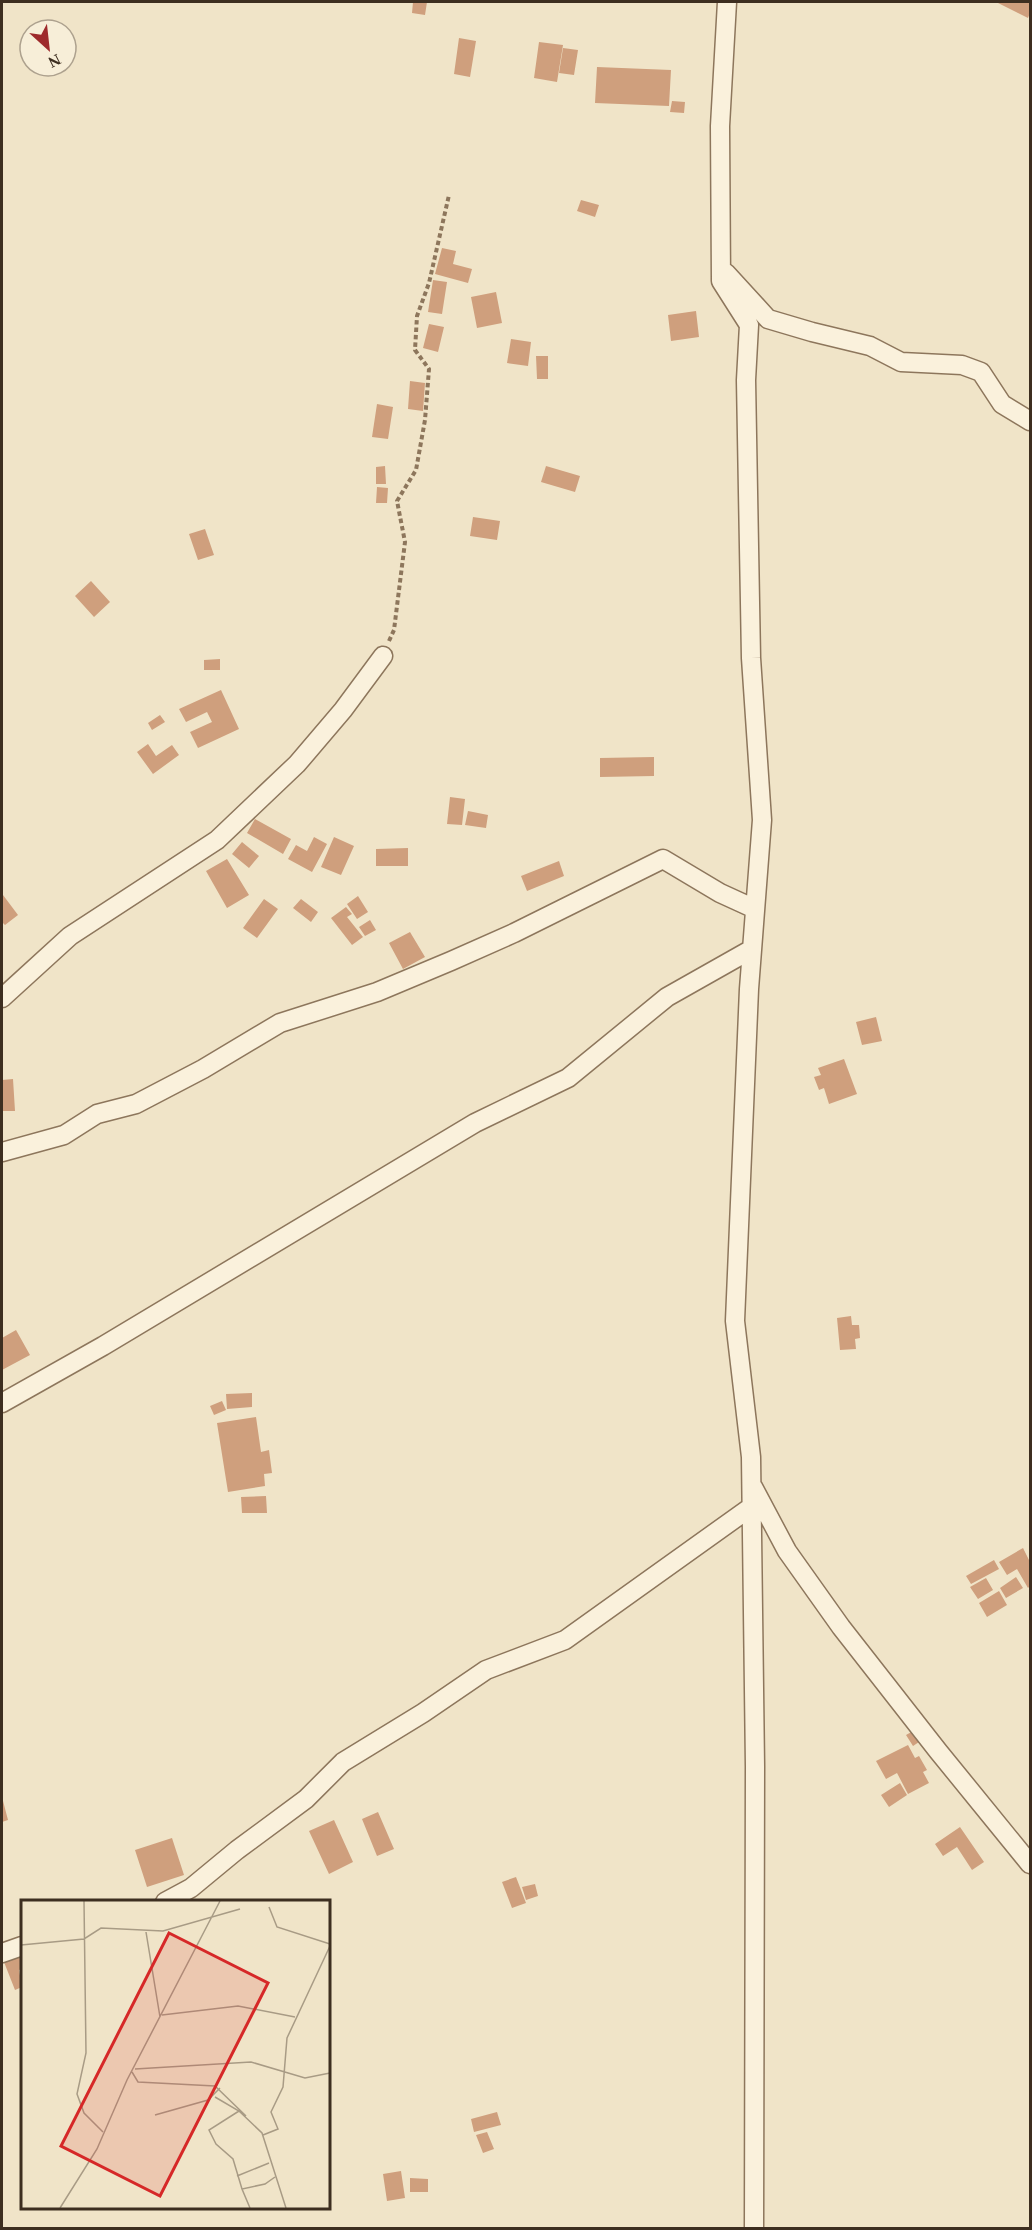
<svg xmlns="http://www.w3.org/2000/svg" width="1032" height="2230" viewBox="0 0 1032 2230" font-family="Georgia,serif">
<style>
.building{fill:#cf9f7d}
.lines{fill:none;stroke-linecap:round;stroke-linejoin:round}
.minor-casing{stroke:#8d765c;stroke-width:21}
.path{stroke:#8d765c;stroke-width:4;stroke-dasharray:4.5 3;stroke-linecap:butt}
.minor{stroke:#faf1dc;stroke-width:18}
.inset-road{fill:none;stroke:#a89b85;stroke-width:1.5}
.view{fill:#d62828;fill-opacity:0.15;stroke:#d62828;stroke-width:3}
.inset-edge{fill:none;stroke:#3d2e20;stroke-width:3}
</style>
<rect width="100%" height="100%" fill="#f0e4c8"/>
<path class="building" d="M413,2H427L425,15L412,13Z
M996,2H1030V13L1028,18Z
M459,38L476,41L470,77L454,74Z
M539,42L563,45L557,82L534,78Z
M563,48L578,50L574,75L559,73Z
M597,67L671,70L669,106L595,103Z
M672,101L685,102L684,113L670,112Z
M581,200L599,205L595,217L577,211Z
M442,248L456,251L453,264L472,269L468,283L435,274Z
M433,280L447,282L442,314L428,312Z
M496,292L502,323L477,328L471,297Z
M696,311L699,337L671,341L668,315Z
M429,324L444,327L438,352L423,348Z
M511,339L531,342L528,366L507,363Z
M536,356H548V379H537Z
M410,381L425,383L423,411L408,409Z
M377,404L393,407L388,439L372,437Z
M385,466L386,484H376V467Z
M546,466L580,476L575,492L541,482Z
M377,487L388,488L387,503H376Z
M473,517L500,521L497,540L470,536Z
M205,529L214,555L198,560L189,534Z
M91,581L110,602L94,617L75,596Z
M220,659V670H204V660Z
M221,690L239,729L198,748L190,732L212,722L207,712L186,722L179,709Z
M160,715L165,722L152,730L148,723Z
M148,744L156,756L172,745L179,755L153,774L137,752Z
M654,757V776L600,777V758Z
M450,797L465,799L462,825L447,824Z
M468,811L488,815L486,828L465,825Z
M255,819L291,839L283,854L247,833Z
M314,837L327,844L312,872L288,859L296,845L307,851Z
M334,837L354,846L341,875L321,867Z
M242,842L259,856L249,868L232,854Z
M408,848V866H376V849Z
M227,859L249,895L227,908L206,871Z
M559,861L564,876L527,891L521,876Z
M3,895L18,915L5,925L2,922Z
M358,896L368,912L357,919L347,904Z
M264,899L278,909L257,938L243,928Z
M301,899L318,912L311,922L293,908Z
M346,907L352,914L347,917L363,937L352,945L331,918Z
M370,920L376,930L365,936L359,927Z
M410,932L425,957L403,969L389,943Z
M876,1017L882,1041L862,1045L856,1022Z
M844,1059L857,1094L829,1104L824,1088L819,1090L814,1077L821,1075L818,1068Z
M13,1079L15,1111H2V1080Z
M851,1316L852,1325H859L860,1338L855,1339L856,1349L840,1350L837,1318Z
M16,1330L30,1355L2,1370V1338Z
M252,1393V1407L227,1409L226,1394Z
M222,1401L226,1410L214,1415L210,1406Z
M256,1417L261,1452L269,1450L272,1473L264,1474L265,1486L228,1492L217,1423Z
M266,1496L267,1513H242L241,1497Z
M1023,1548L1030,1562V1586L1028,1588L1017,1569L1007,1575L999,1562Z
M994,1560L999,1569L971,1584L966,1576Z
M1016,1577L1023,1588L1006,1598L1000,1588Z
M986,1578L993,1590L978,1599L970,1587Z
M999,1591L1007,1605L987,1617L979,1603Z
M915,1730L922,1740L913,1746L906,1735Z
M908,1745L915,1758L919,1756L927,1770L923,1772L929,1783L908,1794L897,1773L886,1779L876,1761Z
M900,1783L907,1795L889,1807L881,1795Z
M2,1797L8,1820L2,1822Z
M378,1812L394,1849L377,1856L362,1819Z
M334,1820L353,1862L329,1874L309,1831Z
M960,1827L984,1862L972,1870L957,1847L943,1856L935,1844Z
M172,1838L184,1875L147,1887L135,1850Z
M516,1877L526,1903L512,1908L502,1882Z
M535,1884L538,1896L526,1900L522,1887Z
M22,1955V1969L19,1970L22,1987L15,1990L4,1962Z
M497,2112L501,2125L474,2132L471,2119Z
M487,2132L494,2149L483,2153L476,2135Z
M401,2171L405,2198L387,2201L383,2174Z
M410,2178L428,2179V2192H410Z"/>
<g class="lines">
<g class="minor-casing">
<path id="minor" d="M727,2L720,126L721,281L749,325L746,380L751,658L762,820L749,989L735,1321L751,1457L755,1766L754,2228
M726,273L768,319L812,332L870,346L901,362L962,365L981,372L1002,404L1030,421
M2,998L70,936L217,840L297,764L343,710L383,656
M2,1152L64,1135L97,1114L136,1104L203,1069L280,1023L377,992L451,961L514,933L663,859L720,893L755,909
M2,1403L103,1346L475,1123L568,1078L667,997L752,949
M753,1487L787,1551L841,1627L938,1751L1030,1864
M165,1902L191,1888L237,1850L306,1799L343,1762L423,1713L486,1670L565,1640L751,1507
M2,1953L22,1946"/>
</g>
<path class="path" d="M389,641L394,630L405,542L397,501L416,470L425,420L429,369L415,350L417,316L429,283L449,195"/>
<use href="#minor" class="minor"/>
</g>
<g transform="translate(21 1900)">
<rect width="309" height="309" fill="#f0e4c8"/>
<path class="inset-road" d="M63,1L65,153L56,194L63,213L82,232M248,7L256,27L309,44M125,32L139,117M0,45L63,39L80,28L142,31L219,9M141,115L217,106L274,117M114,169L230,162L284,178L309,173M111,172L117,182L194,186L225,216M194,197L218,211L241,233L265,308M218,211L188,230L195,244L212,259L221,289M134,215L187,200L199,188M242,235L257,229L250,212L262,187L266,138L309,46M216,276L248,263M39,308L76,249L106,180L199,1M229,308L221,289L244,284L254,277"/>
<path class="view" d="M148,33L247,83L139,296L40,246Z"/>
<rect width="309" height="309" class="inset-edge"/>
</g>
<rect width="1032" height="2230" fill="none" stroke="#3d2e20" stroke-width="6"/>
<g transform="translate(48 48) rotate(153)"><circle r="28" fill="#f7eed8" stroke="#ada18e" stroke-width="1.5"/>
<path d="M0-4.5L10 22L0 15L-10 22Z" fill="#9e2a2b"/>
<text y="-9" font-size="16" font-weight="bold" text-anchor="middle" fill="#3d2e20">N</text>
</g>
</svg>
